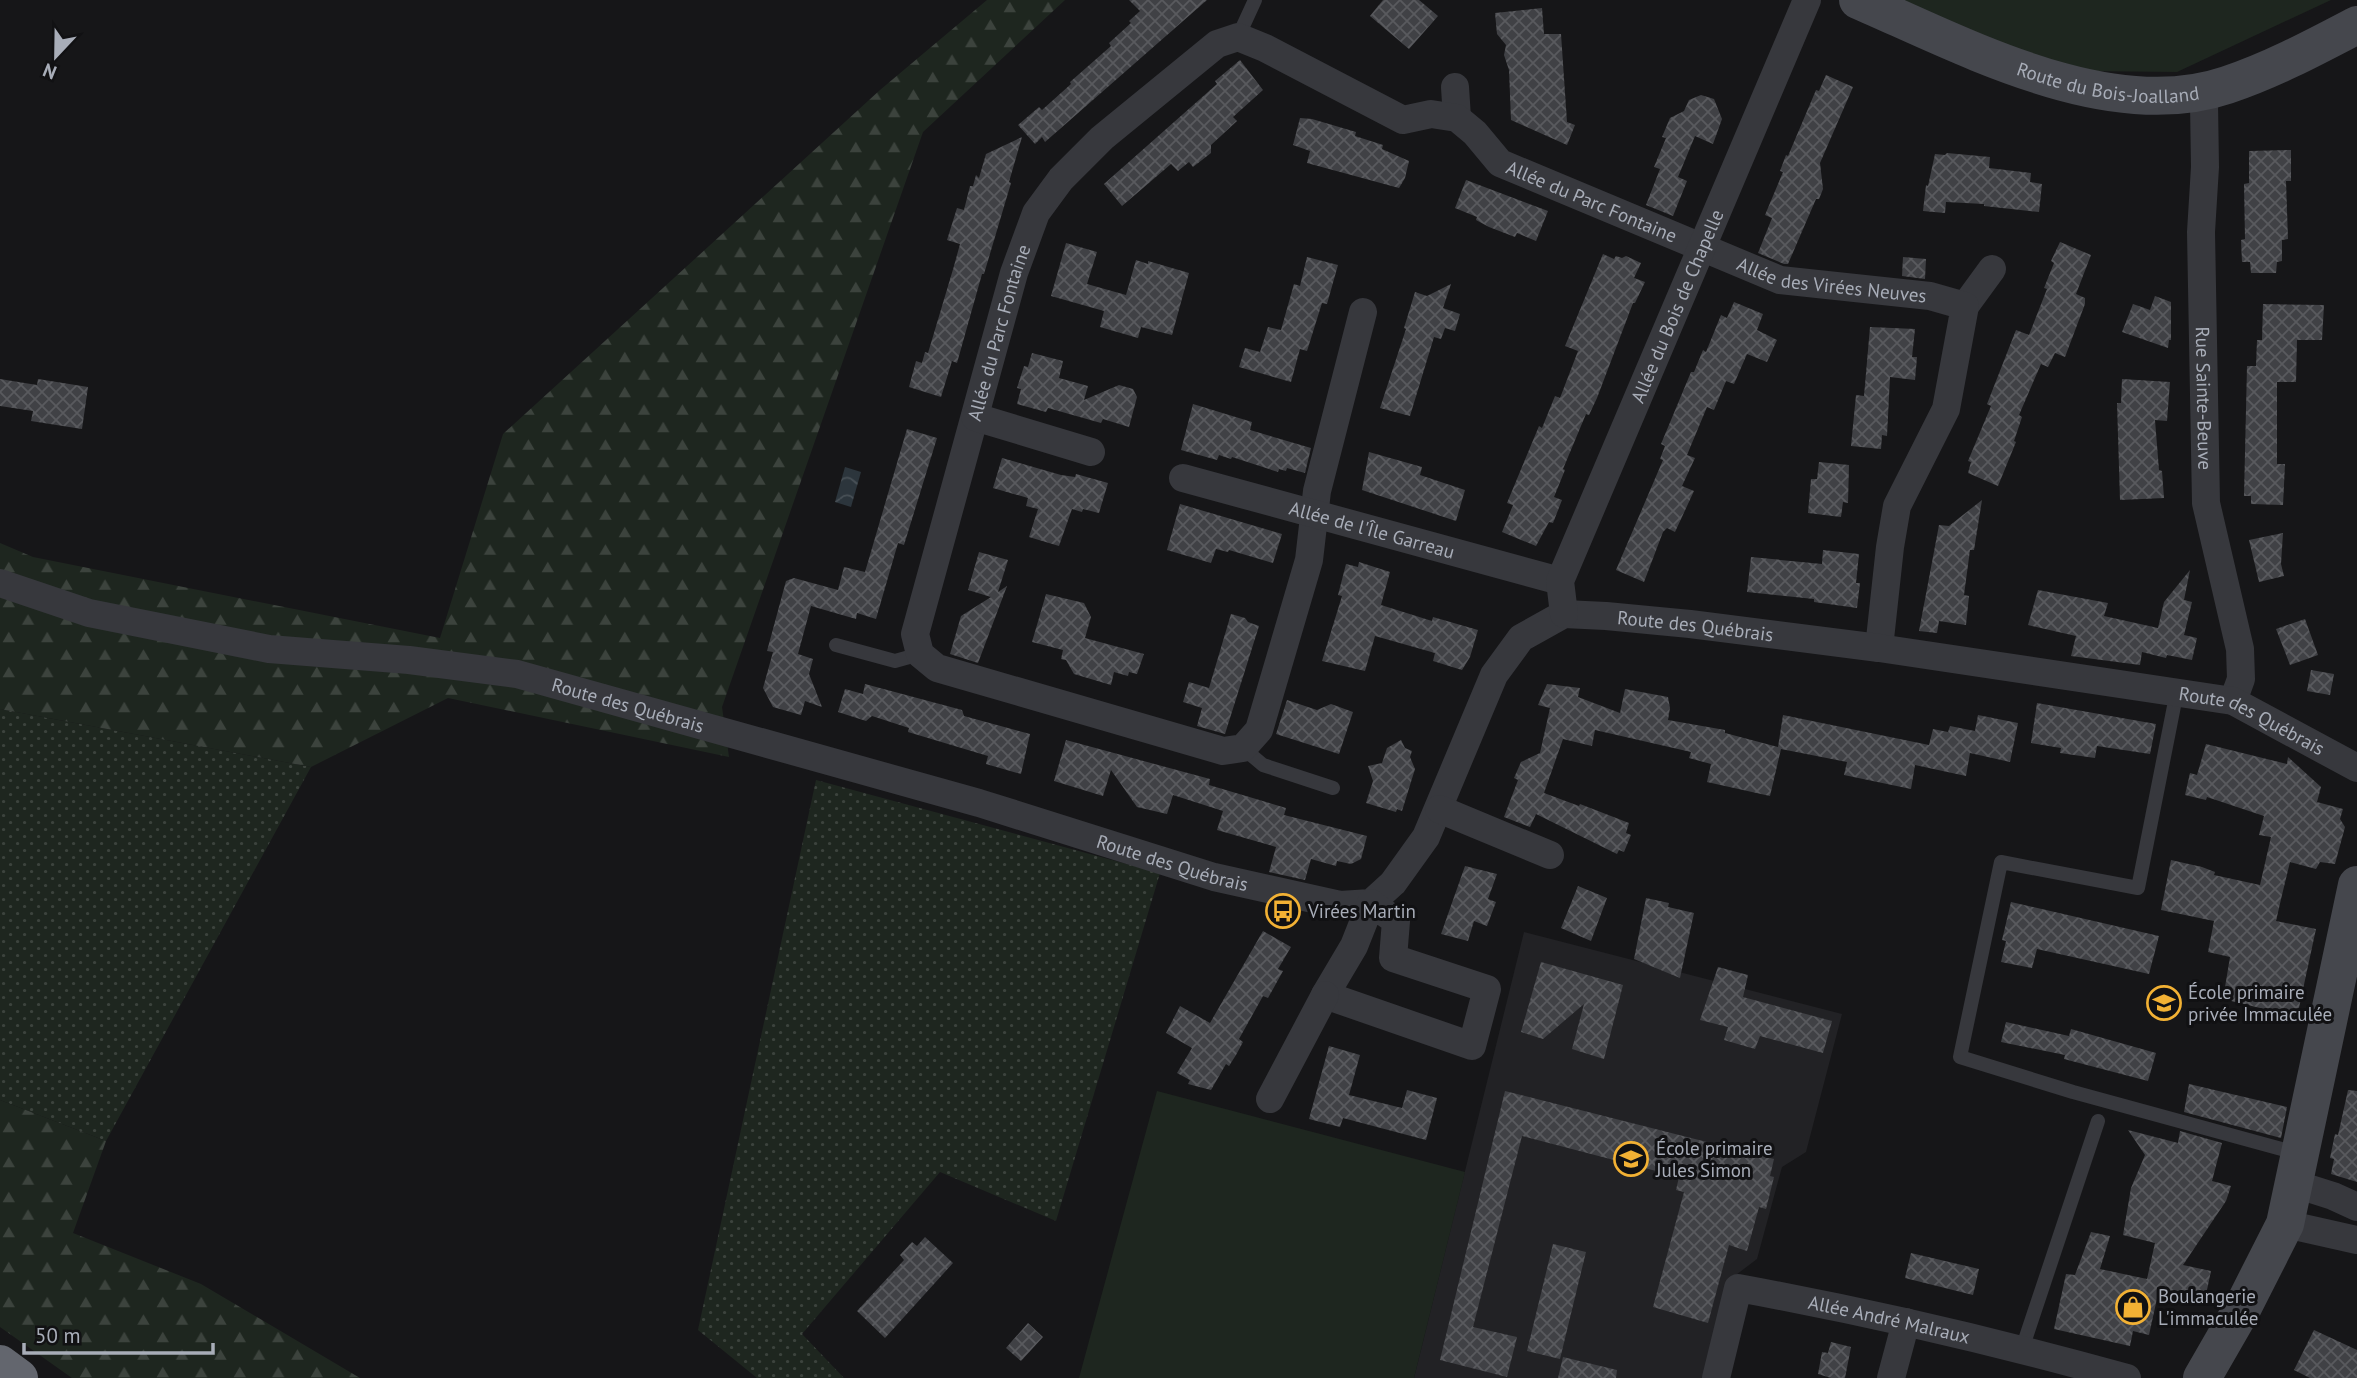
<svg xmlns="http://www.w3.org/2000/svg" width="2357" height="1378" viewBox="0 0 2357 1378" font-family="'PT Sans',sans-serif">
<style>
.built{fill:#222225}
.grass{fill:url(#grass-dots)}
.forest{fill:url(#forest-firs)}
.park{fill:#1e261f}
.water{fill:url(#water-waves)}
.building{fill:url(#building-cross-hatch)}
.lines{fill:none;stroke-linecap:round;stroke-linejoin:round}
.lane{stroke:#37383d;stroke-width:14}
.street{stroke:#37383d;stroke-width:28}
.secondary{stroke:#45474d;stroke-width:38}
.highway{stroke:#63666e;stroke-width:38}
.labels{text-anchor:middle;stroke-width:6;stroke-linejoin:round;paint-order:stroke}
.street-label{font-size:19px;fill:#a8adb8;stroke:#111113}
.poi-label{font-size:19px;fill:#a8adb8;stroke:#111113;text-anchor:start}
</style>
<defs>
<pattern id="grass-dots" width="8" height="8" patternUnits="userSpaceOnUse" patternTransform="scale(1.75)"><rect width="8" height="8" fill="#1e261f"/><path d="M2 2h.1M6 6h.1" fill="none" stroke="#3c433d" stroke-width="1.8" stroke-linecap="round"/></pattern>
<pattern id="forest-firs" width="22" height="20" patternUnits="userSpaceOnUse" patternTransform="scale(1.75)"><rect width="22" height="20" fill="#1e261f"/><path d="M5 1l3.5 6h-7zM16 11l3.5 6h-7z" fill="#3c433d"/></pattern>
<pattern id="water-waves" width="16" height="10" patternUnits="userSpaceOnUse" patternTransform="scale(1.75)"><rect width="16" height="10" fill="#2c353c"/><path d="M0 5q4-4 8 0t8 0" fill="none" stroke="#485056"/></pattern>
<pattern id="building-cross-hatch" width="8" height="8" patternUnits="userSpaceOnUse" patternTransform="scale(1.75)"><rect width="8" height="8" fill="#404145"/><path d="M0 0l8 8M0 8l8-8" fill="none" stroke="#595a5e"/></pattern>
</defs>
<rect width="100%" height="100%" fill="#161618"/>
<path class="built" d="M1524,932L1842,1014L1806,1152L1782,1167L1757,1259L1728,1281L1706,1378H1414Z"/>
<path class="grass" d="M0,709L311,767L106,1141L0,1100Z
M816,780L1160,873L1056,1221L940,1172L802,1334L844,1378H757L698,1330Z"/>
<path class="forest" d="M987,0H1065L923,132L722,707L729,757L448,698L311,767L0,709V543L33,557L440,638L503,434L880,90Z
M0,1100L106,1141L73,1233L201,1284L360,1378H72L0,1327Z"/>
<path class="park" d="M1882,0H2331L2177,72L2079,71Z
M1157,1091L1465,1172L1414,1378H1079Z"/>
<path class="water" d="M845,467L861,472L851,507L835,502Z"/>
<path class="building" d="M1129,0H1207L1045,142L1042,137L1035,144L1018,125L1039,107L1042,110L1071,84L1070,82L1111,46L1109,43L1131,23L1129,21L1140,11Z
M1383,0H1419L1438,16L1409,49L1370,16Z
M1542,8L1544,34H1561L1567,122L1575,125L1567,145L1511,120L1509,70L1504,55L1506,45L1497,34L1495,13Z
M1240,60L1263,90L1233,117L1237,121L1211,145V153L1193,167L1189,162L1178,171L1171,164L1122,206L1104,184L1217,84L1215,81Z
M1826,75L1853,87L1820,163L1823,189L1819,199H1816L1788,264H1784L1758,253L1772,218L1765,215L1783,172L1780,171L1786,155L1788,156L1816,90L1819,91Z
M1701,95L1714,99L1722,119L1713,144L1695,136L1678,177L1687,181L1673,216L1646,205L1660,169L1654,167L1666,138L1662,137L1670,118L1684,111L1689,100Z
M1300,118L1312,119L1356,132L1355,136L1383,145L1382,149L1409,161L1405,178L1399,188L1307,163L1310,151L1293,145Z
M1022,137L1009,182L1011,183L984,274H982L957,363L952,361L941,397L909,387L916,361L922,363L925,352L928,353L954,266L960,244L947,240L957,208L964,210L970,186H973L976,175L979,178L986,154Z
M2291,150V181H2286L2288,239L2282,240V261L2277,262L2276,273H2251L2250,262H2242L2241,240L2245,239L2244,184L2249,183V151Z
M1947,153L1990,157L1989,168L2031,173L2030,182L2042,184L2039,212L1984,206V204L1946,202L1945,213L1923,211L1926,185L1928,186L1935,154L1945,155Z
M1466,180L1548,211L1536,241L1517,233L1515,237L1489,227L1476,220L1477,217L1455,208Z
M2060,242L2091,255L2076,294L2085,298V304L2065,357L2055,353L2048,367L2041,364L2019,415L2022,417L2014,441L2016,442L1998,486L1968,473L1971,462L1968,461L1991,406L1987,404L2016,330L2029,335L2047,289L2044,288L2054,263L2051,261Z
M1066,243L1097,252L1087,284L1126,295L1136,260L1148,264V261L1189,273L1172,335L1141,327L1138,338L1100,327L1104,311L1051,296Z
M1603,254L1614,259L1616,256L1622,258L1626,256L1641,263L1634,278L1645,282L1635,303H1633L1597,398L1589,415L1586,414L1563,469L1565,470L1554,497L1562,500L1553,523L1549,522L1536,546L1502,532L1513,505L1507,503L1539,426L1542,428L1555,396L1560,398L1578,351L1565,346Z
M1307,257L1338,265L1327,304L1322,303L1307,351L1300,349L1291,382L1239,367L1245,348L1260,352L1268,327L1281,330L1294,284L1300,286Z
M1903,257L1926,259L1925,279L1902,276Z
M1451,284L1443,308L1460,314L1455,331L1445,328L1441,339L1434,337L1410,416L1380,408L1406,329L1404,328L1415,292L1427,296Z
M2155,296L2171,302V340H2169L2168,348L2122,332L2133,304L2150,310Z
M1734,302L1763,314L1757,330L1777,340L1767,362L1747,354L1734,384L1726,381L1714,410L1707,407L1687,455L1695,458L1682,486L1694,491L1675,532L1667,528L1663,532L1644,582L1616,570L1663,460L1660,459L1665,446L1661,444L1691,372H1694L1703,350L1706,352L1721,315L1727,318Z
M2263,304L2324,305L2322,340H2297L2296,382H2277V464H2285L2283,505L2251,504V496H2244L2247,366H2256L2257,340H2262Z
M1870,327L1915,329L1912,357H1917L1915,380L1890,377L1887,436L1882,435L1881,449L1851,446L1856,395L1864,396Z
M1032,353L1063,361L1059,378L1088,386L1084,400L1119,385L1133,389L1137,397L1129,427L1103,419L1101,423L1048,408L1046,412L1017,404L1021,389L1017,388L1024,366L1028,367Z
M0,379L37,385L38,379L88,387L82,429L31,421L33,411L0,406Z
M2122,379L2170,382L2167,421L2155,420L2159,470L2162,471L2164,498L2120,500L2117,403H2121Z
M1193,404L1252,422L1250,430L1311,448L1305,473L1287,468L1286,471L1279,469L1278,472L1232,457L1231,459L1219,455L1217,460L1181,450Z
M907,429L937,438L904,545L898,543L876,619L857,613L856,619L811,606L798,654L813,659L809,674L822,707L805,701L801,715L773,707L763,688L773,652L767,651L786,581L794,578L838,590L844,567L865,572Z
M1369,452L1422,467L1420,475L1465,490L1456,521L1362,490Z
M1002,458L1061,475L1075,477L1076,474L1108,483L1099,513L1083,509L1082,512L1072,509L1059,546L1029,537L1038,509L1026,506L1028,498L993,488Z
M1819,462L1849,465L1848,503L1843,502L1841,517L1808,513L1811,479H1817Z
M1982,500L1974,550H1970L1964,595L1969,596L1966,625L1939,621L1937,633L1919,631L1939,525L1949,526Z
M1180,504L1282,534L1273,563L1229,550L1228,552L1216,549L1211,563L1167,550Z
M2283,533L2281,564L2284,576L2259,582L2249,540Z
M1823,550L1859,554L1856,583H1860L1857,608L1814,602V599L1747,592L1751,557L1822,564Z
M979,552L1008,560L998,592L1007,586L978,663L950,654L961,616L991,597L968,590Z
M1359,562L1390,572L1381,605L1432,621L1433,617L1478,630L1470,657L1462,670L1433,661L1435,653L1375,636L1365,671L1322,661L1342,596L1338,595L1346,564L1358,567Z
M2190,570L2184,600L2192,602L2184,635L2197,638L2192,660L2167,655L2166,658L2142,652L2140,665L2071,656L2076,636L2028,625L2038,590L2108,603L2104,616L2158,628L2164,602Z
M1046,594L1084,603L1091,617L1085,638L1144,654L1137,674L1129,672L1128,676L1114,672L1111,685L1074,674L1066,660L1061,659L1063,650L1032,642Z
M1231,614L1245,618L1248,622L1259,626L1225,734L1197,726L1202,708L1183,702L1189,682L1209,688Z
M2305,619L2318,655L2290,665L2276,629Z
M2311,670L2334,674L2330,695L2307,691Z
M865,684L962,710L964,716L1030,734L1021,774L986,764L988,756L908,732L909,728L872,716L866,721L838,712L845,689L863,694Z
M1547,684L1580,688L1578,697L1620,713L1625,689L1668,697L1670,708L1668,720L1725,730V733L1778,747L1783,715L1929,745L1933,729L1948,732L1950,726L1975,731L1978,715L2018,723L2010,762L1970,753L1966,776L1915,765L1911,789L1844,775L1847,762L1781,749L1770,796L1707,782L1711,764L1689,758L1691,752L1595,730L1592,746L1563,739L1544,793L1579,806L1580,804L1629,823L1626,833L1631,835L1624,852L1619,850L1617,854L1536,814L1530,827L1504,817L1518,780L1514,778L1521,762L1540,753L1550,708L1538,705Z
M1287,700L1317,710L1331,704L1353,712L1339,754L1276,734Z
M2037,703L2156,724L2150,754L2097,746L2095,758L2060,753L2061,748L2031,743Z
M1066,740L1210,779L1209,785L1286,808L1284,815L1367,836L1361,859L1351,864L1337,861L1336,866L1311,859L1305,880L1269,872L1276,847L1217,830L1223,811L1173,795L1167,814L1137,807L1111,770L1103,796L1054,781Z
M1401,740L1405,748L1412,751L1410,757L1415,769L1402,811L1397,809L1396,812L1366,803L1373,781L1368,766L1382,763L1387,748Z
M2206,744L2287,764L2288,757L2321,787L2317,802L2343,809L2340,819L2345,827L2335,864L2320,862L2316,869L2290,862L2282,895L2276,921L2316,929L2297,1017L2223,999L2230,957L2208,952L2214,921L2161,910L2171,860L2202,867L2215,872L2214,875L2260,885L2271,837L2259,835L2264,816L2207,797L2206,800L2185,795L2190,773L2197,775Z
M1465,866L1497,874L1488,899L1496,902L1487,926L1474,921L1468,941L1441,934Z
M1578,886L1607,898L1591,941L1561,928Z
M1646,898L1669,903L1668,907L1694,913L1680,978L1634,959Z
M2011,902L2159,936L2149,974L2037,949L2032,968L2001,962L2006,941L2002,940Z
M1263,931L1291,947L1278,969L1283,971L1268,998L1263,996L1239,1039L1243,1042L1236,1055L1229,1066L1226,1064L1211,1090L1188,1084L1190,1080L1177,1073L1192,1048L1166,1033L1180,1006L1210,1023Z
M1541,962L1623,985L1604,1059L1572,1049L1584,1004L1543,1039L1521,1032Z
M1718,967L1748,975L1743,997L1832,1021L1823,1053L1760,1036L1755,1049L1724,1040L1728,1027L1700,1020Z
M2006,1022L2069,1036L2071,1029L2156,1053L2148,1081L2064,1059L2065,1055L2001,1042Z
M1329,1046L1360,1055L1349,1095L1402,1108L1407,1090L1437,1098L1426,1140L1343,1118L1340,1127L1309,1119Z
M2189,1084L2287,1107L2281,1138L2184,1112Z
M2348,1090L2357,1091V1182L2331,1174L2334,1159L2330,1158L2335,1134L2338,1135Z
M1505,1091L1774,1159L1770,1176L1774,1177L1766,1209L1759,1207L1747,1251L1729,1245L1708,1323L1653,1307L1684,1192L1676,1190L1679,1177L1522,1136L1473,1327L1517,1337L1507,1377L1440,1360Z
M2128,1130L2178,1143L2180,1131L2222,1143L2212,1181L2231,1186L2226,1201L2183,1265L2211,1271L2204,1304L2158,1294L2149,1335L2133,1331L2130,1346L2054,1329L2066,1274L2075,1275L2091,1232L2110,1236L2100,1269L2147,1279L2155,1243L2123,1235L2131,1188L2145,1155Z
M925,1237L953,1263L885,1338L857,1311L904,1260L900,1255L912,1242L917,1246Z
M1553,1244L1586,1252L1560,1359L1527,1351Z
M1911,1253L1979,1269L1973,1295L1905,1278Z
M1028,1323L1043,1337L1021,1361L1006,1348Z
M2314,1330L2357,1350V1378H2310L2294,1370Z
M1831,1342L1851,1347L1845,1378H1831L1818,1374L1822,1352L1828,1353Z
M1563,1357L1617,1370L1616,1378H1558Z"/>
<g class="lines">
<path class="lane" d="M1238,37L1255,0
M836,645L895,661L920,654
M2177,691L2138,888L2001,862L1960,1057L2073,1092L2300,1154
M1243,748L1263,765L1333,788
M2022,1349L2098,1121"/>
<g class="street">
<path d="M1455,87L1457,118"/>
<path id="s1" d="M2198,92L2204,103L2205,167L2201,232L2206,503L2240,649L2241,679L2233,701"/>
<path d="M1965,306L1992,269"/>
<path id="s2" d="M1363,312L1317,491L1309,560L1259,730L1243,748L1223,751L937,668L920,654L915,634L1014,273L1036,213L1061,179L1102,138L1217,44L1238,37L1265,48L1403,120L1431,114L1457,118L1475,133L1500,163L1780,280L1930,296L1965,306L1946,409L1897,506L1890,547L1879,648"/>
<path d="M975,417L1091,452"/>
<path id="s3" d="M1183,478L1560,581"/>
<path id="s4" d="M0,583L89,613L269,649L409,660L517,674L979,803L1214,877L1340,905L1371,903L1393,883L1426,837L1494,675L1521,638L1564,614L1606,616L1690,624L1879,648L2233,701L2357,768"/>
<path id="s5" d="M1564,614L1560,581L1807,0"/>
<path d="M1439,809L1550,855"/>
<path d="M1371,903L1396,921L1393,958L1487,989L1472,1046L1325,995L1354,946Z"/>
<path d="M1270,1099L1325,995"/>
<path d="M2295,1184L2333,1196L2357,1207"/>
<path d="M2285,1224L2357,1240"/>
<path id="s6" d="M1716,1378L1738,1288C1869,1312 1998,1342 2127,1378"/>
<path d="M1891,1378L1906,1322"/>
</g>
<g class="secondary">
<path id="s7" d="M1858,0C1964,46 2110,125 2227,85C2272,70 2315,47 2357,25"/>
<path d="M2202,1378L2244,1305L2285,1224L2357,885"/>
</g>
<path class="highway" d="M0,1364L19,1378"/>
</g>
<defs>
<g id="bus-ring" transform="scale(1.75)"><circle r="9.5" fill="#111113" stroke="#f2b134" stroke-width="1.5"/><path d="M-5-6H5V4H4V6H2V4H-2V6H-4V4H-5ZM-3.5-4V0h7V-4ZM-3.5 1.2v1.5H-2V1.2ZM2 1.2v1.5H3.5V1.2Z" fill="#f2b134"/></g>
<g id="school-ring" transform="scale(1.75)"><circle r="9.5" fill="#111113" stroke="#f2b134" stroke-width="1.5"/><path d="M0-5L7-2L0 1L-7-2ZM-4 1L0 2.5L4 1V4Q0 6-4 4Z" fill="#f2b134"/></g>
<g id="shop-ring" transform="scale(1.75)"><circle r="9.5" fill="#111113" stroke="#f2b134" stroke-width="1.5"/><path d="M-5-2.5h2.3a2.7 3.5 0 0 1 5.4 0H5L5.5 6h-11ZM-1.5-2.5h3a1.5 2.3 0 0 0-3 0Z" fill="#f2b134"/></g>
</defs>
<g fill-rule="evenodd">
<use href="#bus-ring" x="1283" y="911"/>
<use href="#school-ring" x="2164" y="1003"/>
<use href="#school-ring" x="1631" y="1159"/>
<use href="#shop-ring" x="2133" y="1307"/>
</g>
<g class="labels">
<g class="street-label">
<text dy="7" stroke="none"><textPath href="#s7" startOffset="266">Route du Bois-Joalland</textPath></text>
<text dy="7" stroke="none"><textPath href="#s2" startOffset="1927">Allée du Parc Fontaine</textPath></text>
<text dy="7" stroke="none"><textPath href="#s2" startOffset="2182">Allée des Virées Neuves</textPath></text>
<text dy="7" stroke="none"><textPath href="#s5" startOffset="332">Allée du Bois de Chapelle</textPath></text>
<text dy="7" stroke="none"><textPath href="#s2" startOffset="1129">Allée du Parc Fontaine</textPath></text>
<text dy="7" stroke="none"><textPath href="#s1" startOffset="308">Rue Sainte-Beuve</textPath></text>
<text dy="7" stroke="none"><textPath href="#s3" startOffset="196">Allée de l'Île Garreau</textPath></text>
<text dy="7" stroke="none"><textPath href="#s4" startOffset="1902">Route des Québrais</textPath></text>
<text dy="7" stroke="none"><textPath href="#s4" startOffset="642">Route des Québrais</textPath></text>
<text dy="7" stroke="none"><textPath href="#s4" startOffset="2469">Route des Québrais</textPath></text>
<text dy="7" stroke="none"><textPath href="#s4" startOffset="1209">Route des Québrais</textPath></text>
<text dy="7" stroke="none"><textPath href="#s6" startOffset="247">Allée André Malraux</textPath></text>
</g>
<g class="poi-label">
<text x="1308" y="918">Virées Martin</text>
<text x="2188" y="999">École primaire<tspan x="2188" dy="22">privée Immaculée</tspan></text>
<text x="1656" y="1155">École primaire<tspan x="1656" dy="22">Jules Simon</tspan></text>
<text x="2158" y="1303">Boulangerie<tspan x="2158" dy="22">L'immaculée</tspan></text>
</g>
</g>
<g transform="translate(56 56) rotate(202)" stroke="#111113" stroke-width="5" paint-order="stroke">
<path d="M0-5L12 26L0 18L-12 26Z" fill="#a8adb8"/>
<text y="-10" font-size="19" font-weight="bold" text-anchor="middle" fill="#a8adb8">N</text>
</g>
<path d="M24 1343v10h189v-10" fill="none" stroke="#a8adb8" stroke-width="3.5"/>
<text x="35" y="1343" font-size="21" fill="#a8adb8" stroke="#111113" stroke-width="5" paint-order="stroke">50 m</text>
</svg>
